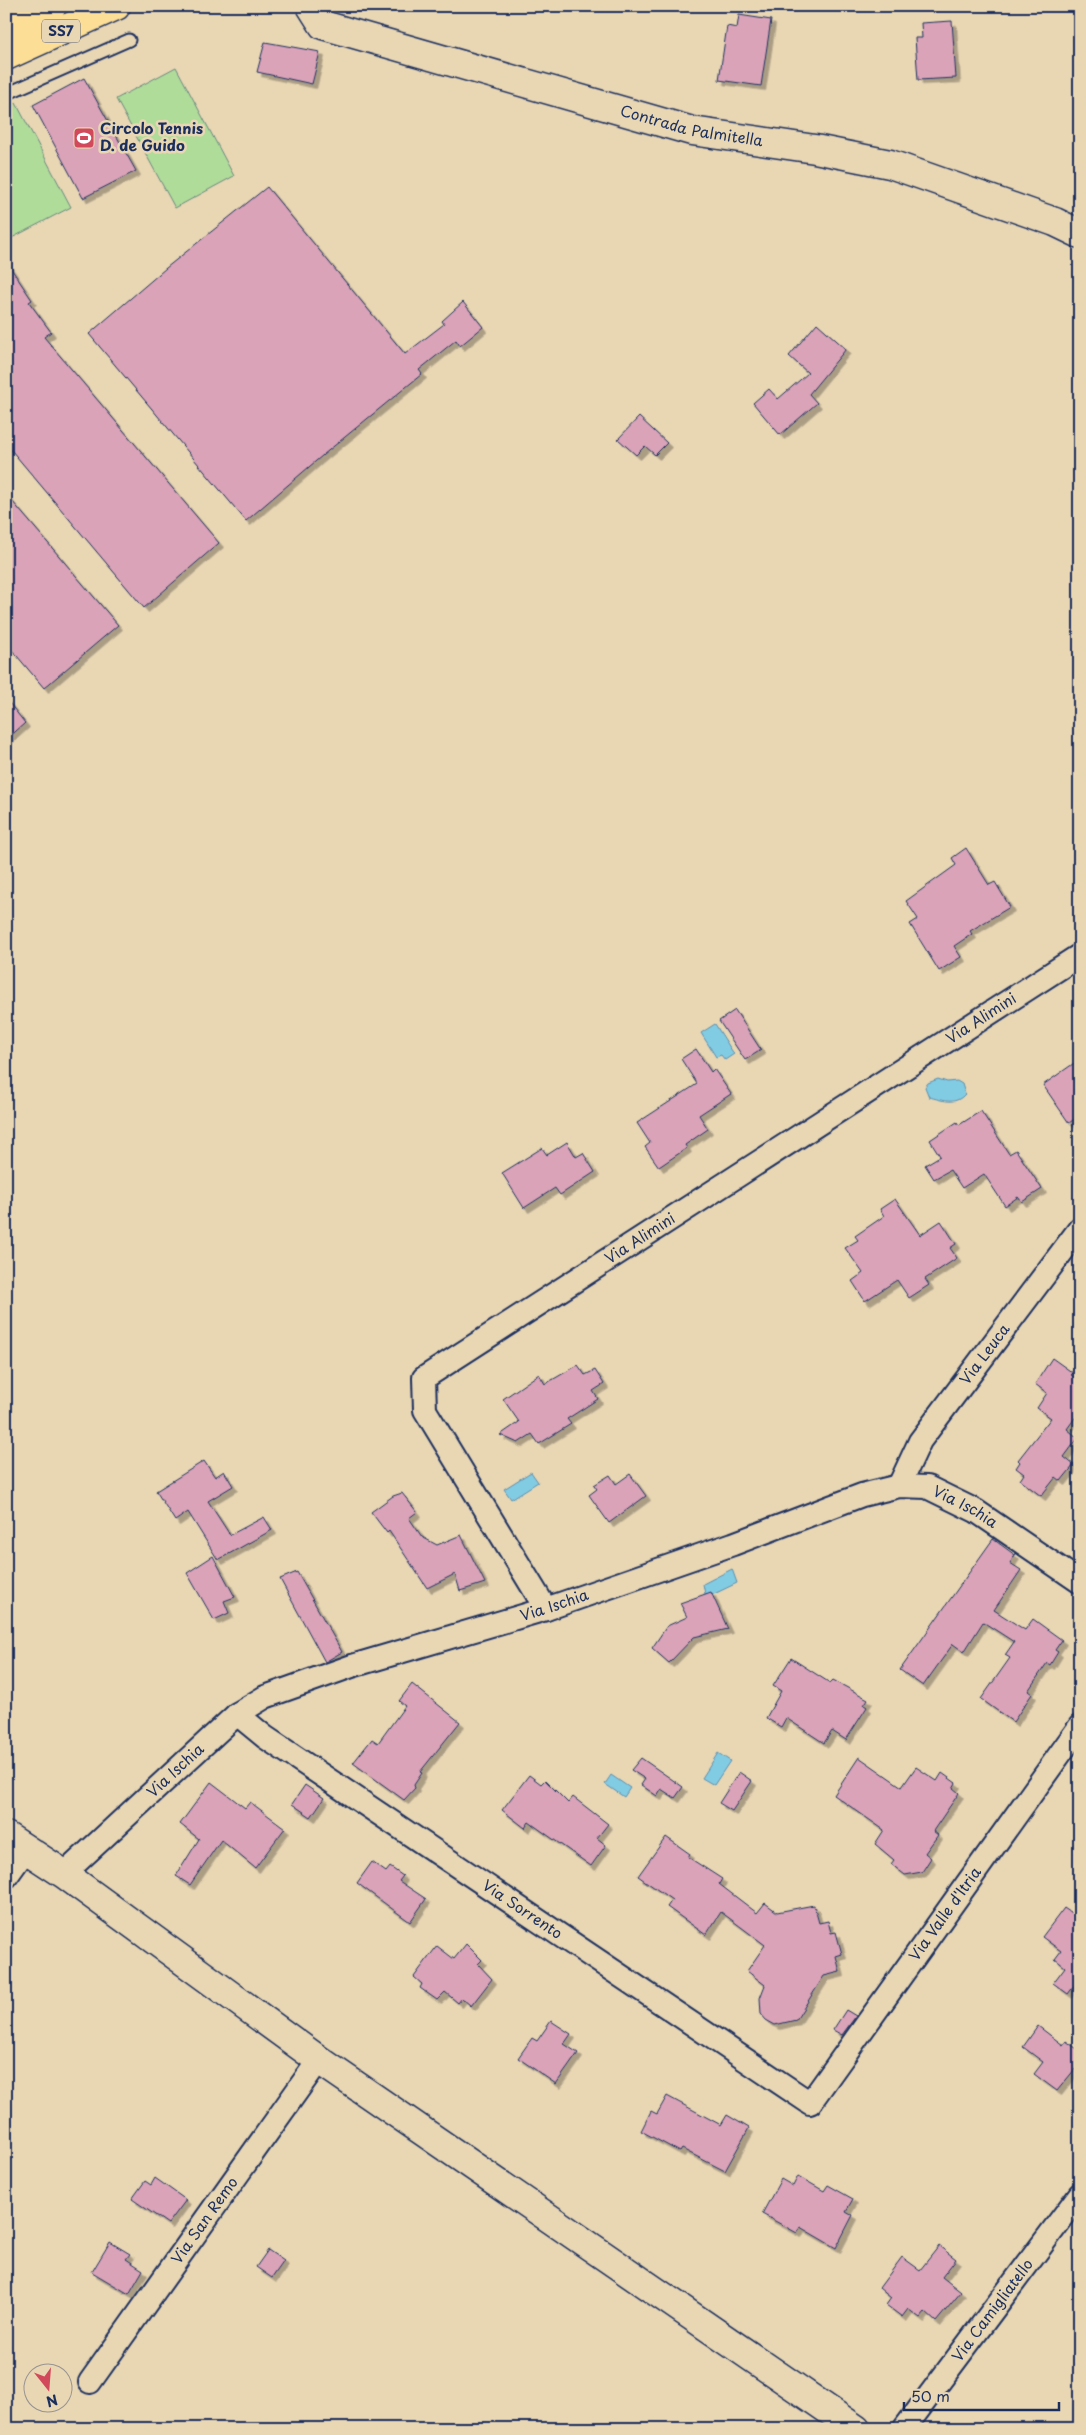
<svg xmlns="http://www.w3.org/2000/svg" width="1086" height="2435" viewBox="0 0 1086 2435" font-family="'Playpen Sans',sans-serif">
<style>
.green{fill:#b0dc9a;stroke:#66867c}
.water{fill:#82cce3;stroke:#598dae}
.building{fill:#daa3b8;stroke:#1b2f5e;filter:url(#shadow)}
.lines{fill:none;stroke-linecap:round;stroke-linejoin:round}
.service-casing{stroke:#1b2f5e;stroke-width:15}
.minor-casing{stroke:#1b2f5e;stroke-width:26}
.tertiary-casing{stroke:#1b2f5e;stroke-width:31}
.secondary-casing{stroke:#1b2f5e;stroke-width:31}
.trunk-casing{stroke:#1b2f5e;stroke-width:31}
.service{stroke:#e9d7b4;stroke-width:11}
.minor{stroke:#e9d7b4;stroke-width:22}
.tertiary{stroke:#e9d7b4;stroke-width:28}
.secondary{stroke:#e9d7b4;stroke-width:28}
.trunk{stroke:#fdde96;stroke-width:28}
.labels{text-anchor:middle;stroke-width:5;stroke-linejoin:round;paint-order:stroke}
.shield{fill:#e9d7b4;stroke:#596178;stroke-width:1}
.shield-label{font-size:14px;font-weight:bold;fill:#1b2f5e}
.street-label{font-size:15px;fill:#1b2f5e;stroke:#e9d7b4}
.poi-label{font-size:15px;font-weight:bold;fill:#1b2f5e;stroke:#e9d7b4;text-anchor:start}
</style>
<defs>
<filter id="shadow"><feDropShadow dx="4.5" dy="4.5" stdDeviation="0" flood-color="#0004"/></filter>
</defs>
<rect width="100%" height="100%" fill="#e9d7b4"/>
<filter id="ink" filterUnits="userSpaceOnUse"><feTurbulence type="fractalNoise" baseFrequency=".02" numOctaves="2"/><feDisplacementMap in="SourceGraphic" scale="10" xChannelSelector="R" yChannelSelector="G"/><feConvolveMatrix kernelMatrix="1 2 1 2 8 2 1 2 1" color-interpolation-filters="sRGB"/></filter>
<g filter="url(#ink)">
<path class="green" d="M176,67L234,176L175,208L116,99Z
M16,103L71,207L6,241V109Z"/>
<path class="water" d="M715,1024L734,1054L725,1060L721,1055L716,1057L701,1033Z
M938,1079L947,1082L957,1081L962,1084L965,1094C955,1106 942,1100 929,1097L925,1087L928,1083Z
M531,1472L538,1482L511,1499L504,1489Z
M732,1569L737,1583L714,1594H705L703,1584Z
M718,1753L730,1761L714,1785L702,1778Z
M611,1775L630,1788L624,1797L605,1784Z"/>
<path class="building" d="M739,15L771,20L761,86L719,80L727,26L737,28Z
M952,21L956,78L918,80L915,38H922L921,23Z
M265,42L320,52L312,84L257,72Z
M84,78L136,171L83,198L33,105Z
M267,187L405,354L444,324L442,321L463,302L483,327L460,346L456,340L419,370L422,374L323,455L246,521L89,334L166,268Z
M6,261L32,300L29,302L51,332L44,337L219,543L144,608L6,444Z
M817,323L846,349L809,394L817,403L780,435L753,403L769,389L778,399L808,373L789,356Z
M639,417L667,443L655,455L645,446L636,455L618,439Z
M6,494L118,625L44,688L6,643Z
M6,699L25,723L6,740Z
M966,848L989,885L995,882L1010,907L970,931L972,934L954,946L961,957L939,971L910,924L918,919L906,901L956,865L952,858Z
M735,1010L761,1050L745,1060L719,1021Z
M696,1049L711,1072L714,1069L731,1094L699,1115L708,1129L685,1145L687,1148L659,1167L645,1147L650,1143L637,1123L697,1084L681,1059Z
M1080,1059V1115L1069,1123L1043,1085Z
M981,1111L1009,1154L1016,1150L1042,1189L1022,1202L1018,1197L1005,1206L984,1174L962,1188L950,1170L934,1179L925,1165L940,1156L930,1140L957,1122L959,1125Z
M567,1142L576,1157L583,1153L595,1172L560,1195L555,1188L524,1208L502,1173L542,1148L547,1155Z
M895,1199L920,1235L941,1221L956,1244L950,1248L957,1258L925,1279L929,1285L909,1298L897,1280L865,1301L852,1281L863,1273L845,1248L858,1240L855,1236L884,1216L880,1209Z
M1052,1358L1073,1373L1071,1375L1080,1381V1411L1067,1429L1078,1438L1064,1457L1074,1465L1061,1481L1056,1477L1041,1496L1020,1480L1024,1474L1016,1468L1020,1462L1018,1460L1051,1418L1037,1408L1047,1393L1035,1384Z
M578,1365L585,1375L595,1370L604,1384L593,1391L598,1399L567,1419L571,1424L539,1444L532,1434L518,1443L500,1435L519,1422L503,1399L539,1374L545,1384Z
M204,1461L215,1477L224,1471L233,1486L208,1501L230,1535L264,1517L272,1530L218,1560L188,1512L175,1521L156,1491Z
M630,1474L646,1496L609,1523L589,1495L597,1489L594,1485L610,1475L616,1484Z
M402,1493L417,1512L409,1518L422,1537L437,1545L461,1535L485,1583L460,1591L455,1574L427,1588L389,1531L387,1533L371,1512L393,1496Z
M993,1539L1015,1555L1010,1563L1021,1570L994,1610L1025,1630L1033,1619L1062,1640L1055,1650L1058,1652L1050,1665L1047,1663L1028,1691L1032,1694L1013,1722L981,1699L1010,1658L1005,1655L1014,1642L983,1622L964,1652L953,1644L923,1686L900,1670Z
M213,1556L235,1597L224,1601L229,1613L214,1620L187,1573Z
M297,1572L342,1652L325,1662L280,1579Z
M711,1592L728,1629L694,1637L669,1663L652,1648L667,1626L687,1617L680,1603Z
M791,1658L830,1683L833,1680L868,1699L864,1705L867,1707L846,1740L832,1731L824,1743L786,1718L781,1727L766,1718L781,1691L773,1686Z
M412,1684L460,1722L420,1772L422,1773L414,1785L415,1788L404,1800L353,1763L372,1739L378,1743L405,1706L399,1701Z
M859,1757L902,1787L916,1767L937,1781L942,1773L956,1783L953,1788L959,1793L933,1831L938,1835L925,1853L931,1858L922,1872L905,1875L891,1864L894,1860L875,1844L884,1830L834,1795Z
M641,1758L683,1787L675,1798L661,1789L657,1796L641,1785L645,1779L631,1770Z
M739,1772L752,1781L732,1811L719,1803Z
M529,1775L541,1784L545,1780L568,1803L573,1797L608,1824L597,1838L606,1845L591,1866L529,1822L525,1828L502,1810Z
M211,1782L245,1808L250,1802L285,1828L255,1868L221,1840L190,1885L176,1876L199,1839L180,1824Z
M305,1785L324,1798L311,1817L292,1804Z
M666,1837L690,1854L688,1857L722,1879L719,1884L757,1913L765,1903L777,1912L814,1905L819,1923L828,1921L831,1933L836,1932L842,1954L836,1956L840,1972L824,1976L796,2020L775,2025L766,2020L761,2014L760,1998L765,1985L747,1971L765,1945L721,1912L706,1935L667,1907L672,1900L638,1876Z
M372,1862L386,1872L390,1867L403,1876L399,1881L426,1899L410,1922L357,1883Z
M1064,1908L1080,1919V1978L1068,1994L1053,1983L1065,1967L1055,1959L1061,1951L1042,1937Z
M466,1944L482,1960L478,1964L492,1979L471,2006L462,1998L458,2003L445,1992L437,2000L420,1988L422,1984L414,1977L437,1946L454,1959Z
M846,2010L856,2016L842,2035L833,2030Z
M551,2021L571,2034L564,2044L578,2053L556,2084L518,2058L532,2038L537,2041Z
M1038,2026L1063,2045L1066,2041L1080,2051V2063L1057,2091L1034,2074L1043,2062L1023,2047Z
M667,2096L721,2125L727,2115L749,2128L725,2171L682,2149L680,2152L641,2131L651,2111L657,2114Z
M798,2176L824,2191L828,2185L853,2199L846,2211L853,2215L836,2248L800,2227L797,2233L762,2214L781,2179L793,2186Z
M155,2178L186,2200L168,2224L132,2199L145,2181L151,2185Z
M110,2242L130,2254L126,2259L143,2270L129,2294L92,2272Z
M939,2246L956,2259L942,2277L961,2292L936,2322L925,2312L920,2318L908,2309L902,2317L886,2305L891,2298L879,2288L902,2257L920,2270Z
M268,2250L284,2261L272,2278L256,2267Z"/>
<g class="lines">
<g class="service-casing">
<path id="service" d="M6,94L129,40"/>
</g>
<g class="minor-casing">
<g id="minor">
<path id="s1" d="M899,1486L920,1441L1080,1228"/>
<path id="s2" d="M546,1609L425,1410L424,1378L1080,955"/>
<path id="s3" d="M237,1714L265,1737L810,2103L1080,1726"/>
<path id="s4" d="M64,1874L237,1714L265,1697L352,1666L546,1609L733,1544L862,1495L899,1486L927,1487L976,1511L1080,1582"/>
<path d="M6,1877L26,1849"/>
<path id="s5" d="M90,2382L319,2060"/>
<path id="s6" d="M904,2429L1080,2194"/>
</g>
</g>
<g class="tertiary-casing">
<g id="tertiary">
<path id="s7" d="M311,6L323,25L692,131L815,149L890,164L1055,222L1080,234"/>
</g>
</g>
<g class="secondary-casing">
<path id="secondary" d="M6,1836L64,1874L319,2060L856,2429"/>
</g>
<g class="trunk-casing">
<path id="trunk" d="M6,27L52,6
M6,56L116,6"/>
</g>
<use href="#service" class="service"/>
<use href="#minor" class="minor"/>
<use href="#tertiary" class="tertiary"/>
<use href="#secondary" class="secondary"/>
<use href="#trunk" class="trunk"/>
</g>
</g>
<defs>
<g id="stadium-square" transform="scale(1.125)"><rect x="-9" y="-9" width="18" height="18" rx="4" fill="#d1495b" stroke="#e9d7b4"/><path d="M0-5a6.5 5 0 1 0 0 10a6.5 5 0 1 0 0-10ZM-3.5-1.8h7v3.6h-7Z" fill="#fff"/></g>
</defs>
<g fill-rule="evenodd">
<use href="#stadium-square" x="84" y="138"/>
</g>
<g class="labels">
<rect class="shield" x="42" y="19.5" width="38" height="23" rx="4"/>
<g class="shield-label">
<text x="61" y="36">SS7</text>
</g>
<g class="street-label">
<text dy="5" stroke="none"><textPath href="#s7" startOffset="405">Contrada Palmitella</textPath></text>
<text dy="5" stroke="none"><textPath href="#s2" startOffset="928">Via Alimini</textPath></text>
<text dy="5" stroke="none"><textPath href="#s2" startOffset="522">Via Alimini</textPath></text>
<text dy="5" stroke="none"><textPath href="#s1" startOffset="158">Via Leuca</textPath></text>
<text dy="5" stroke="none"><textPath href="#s4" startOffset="1008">Via Ischia</textPath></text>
<text dy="5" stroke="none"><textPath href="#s4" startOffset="572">Via Ischia</textPath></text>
<text dy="5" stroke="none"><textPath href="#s4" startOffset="152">Via Ischia</textPath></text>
<text dy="5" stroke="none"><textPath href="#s3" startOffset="346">Via Sorrento</textPath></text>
<text dy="5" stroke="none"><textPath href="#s3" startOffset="925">Via Valle d'Itria</textPath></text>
<text dy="5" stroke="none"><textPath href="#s5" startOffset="198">Via San Remo</textPath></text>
<text dy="5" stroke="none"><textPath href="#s6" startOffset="148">Via Camigliatello</textPath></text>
</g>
<g class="poi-label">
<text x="100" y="134">Circolo Tennis<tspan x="100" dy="17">D. de Guido</tspan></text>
</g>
</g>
<rect width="1086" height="2435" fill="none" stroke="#e9d7b4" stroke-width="25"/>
<rect x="12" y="12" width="1061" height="2410" fill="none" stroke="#1b2f5e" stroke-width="2" filter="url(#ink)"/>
<g transform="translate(48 2388) rotate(163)"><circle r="24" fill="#e9d7b4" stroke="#979492"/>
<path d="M0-4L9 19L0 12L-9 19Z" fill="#d1495b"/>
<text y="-8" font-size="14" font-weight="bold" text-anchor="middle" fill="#1b2f5e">N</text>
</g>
<path d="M904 2402v8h155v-8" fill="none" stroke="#1b2f5e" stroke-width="2.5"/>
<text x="911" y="2402" font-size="15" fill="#1b2f5e" stroke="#e9d7b4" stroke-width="4" paint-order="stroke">50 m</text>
</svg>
